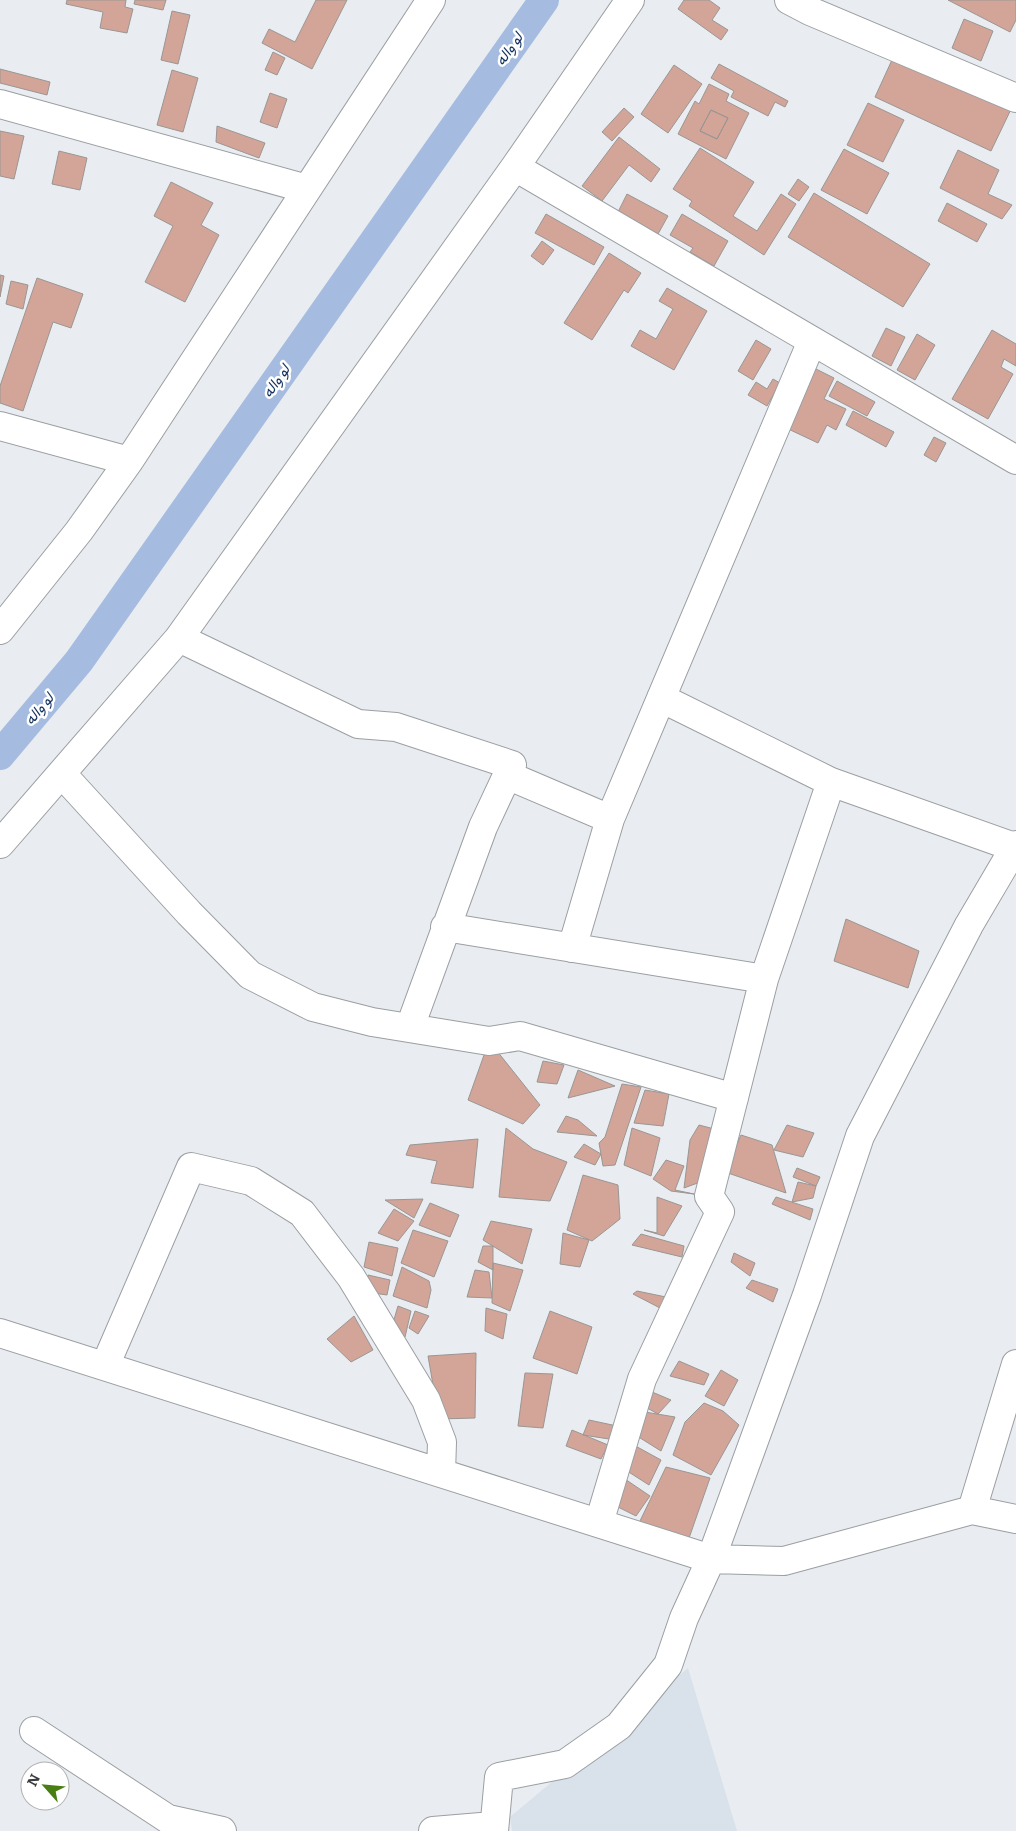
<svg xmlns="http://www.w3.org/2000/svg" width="1016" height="1831" viewBox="0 0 1016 1831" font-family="Literata,Vazirmatn,serif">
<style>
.built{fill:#d9e2eb}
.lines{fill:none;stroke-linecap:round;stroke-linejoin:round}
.canal{stroke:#a5bce0;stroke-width:30}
.building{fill:#d2a598;stroke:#9a9694;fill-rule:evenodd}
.minor-casing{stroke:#9b9fa2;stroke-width:30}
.minor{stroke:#fff;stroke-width:28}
.labels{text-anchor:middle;stroke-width:5;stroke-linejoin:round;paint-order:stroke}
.water-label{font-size:15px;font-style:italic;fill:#13315d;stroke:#fff}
</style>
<rect width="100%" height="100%" fill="#e9ecf0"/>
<path class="built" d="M688,1668L737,1831H512L510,1817Z"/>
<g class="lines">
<path class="canal" d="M0,755L79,661L544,0"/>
</g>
<path class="building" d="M67,0H126L125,7L133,9L127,33L100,28L103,12L66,4Z
M135,0H166L163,10L134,4Z
M316,0H347L312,69L262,43L269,29L295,42Z
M684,0H709L720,8L712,20L728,30L721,40L678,9Z
M948,0H1016V20L1010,32Z
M172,11L190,15L178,64L161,60Z
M964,19L993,31L981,61L952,48Z
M897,49L1014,103L991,151L875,97Z
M273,52L285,58L277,75L265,70Z
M719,64L788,101L785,107L775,102L768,116L731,97L734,91L711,78Z
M674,65L702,84L668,133L641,114Z
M0,69L50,82L47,95L0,83Z
M172,70L198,78L183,132L157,125Z
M709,84L729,94L726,101L749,113L726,159L678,134L695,101L699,104ZM711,110L728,118L717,139L700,131Z
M270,93L287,99L277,128L260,122Z
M868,103L904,120L883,162L847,145Z
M624,108L634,117L612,141L602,132Z
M711,110L728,118L717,139L700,131Z
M217,126L265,143L259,158L216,142Z
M0,131L24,136L14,179L0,176Z
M619,137L660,169L651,182L629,165L602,201L582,186Z
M700,148L754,182L733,216L757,231L781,194L796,204L764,255L689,206L692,201L673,189Z
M844,149L889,173L867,214L821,190Z
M958,150L999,170L988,194L1012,205L1002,219L940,188Z
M59,151L87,158L80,190L52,184Z
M798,179L809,187L799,201L788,194Z
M171,182L213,203L201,225L219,235L185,302L145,282L173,226L154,216Z
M814,193L930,264L903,307L788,237Z
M627,194L668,216L658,234L618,212Z
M947,203L987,224L977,242L938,221Z
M546,214L604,247L594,265L535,233Z
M682,214L728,241L714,266L690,252L693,248L670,235Z
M542,241L554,250L543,265L531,256Z
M609,253L641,273L628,293L624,290L592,340L564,323Z
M0,275L4,276L0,297Z
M37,278L83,294L71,328L53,322L23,411L0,403V386Z
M11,281L28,285L23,309L6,304Z
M667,288L707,311L674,370L631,346L640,330L656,339L673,309L659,301Z
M886,328L905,337L891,366L872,356Z
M992,330L1016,344V366L1004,359L1001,367L1013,374L988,419L952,399Z
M917,334L935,345L915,380L897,370Z
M756,340L771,349L753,380L738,371Z
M812,367L834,378L824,399L846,409L836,430L827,425L818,443L784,427Z
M773,379L780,383L767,406L748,395L756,382L767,389Z
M837,381L875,402L867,416L829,396Z
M853,411L894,432L886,447L846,425Z
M934,437L946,443L936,462L924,455Z
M846,919L919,951L908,988L834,961Z
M489,1041L540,1105L523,1124L468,1100Z
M543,1061L564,1065L557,1084L537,1082Z
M578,1070L615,1086L568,1098Z
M622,1084L641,1087L615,1165L603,1166L599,1143L605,1137Z
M645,1090L669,1094L663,1126L634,1123Z
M566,1116L578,1120L597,1136L557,1132Z
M699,1125L722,1131L714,1177L684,1188L690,1140Z
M787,1125L814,1133L803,1157L774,1150Z
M506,1128L533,1149L567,1162L550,1201L499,1197Z
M632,1128L660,1138L651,1176L624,1165Z
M741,1135L772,1145L786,1193L725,1172Z
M478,1139L473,1188L431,1183L437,1161L406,1155L410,1145Z
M584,1144L601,1154L595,1165L574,1157Z
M666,1160L684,1166L675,1190L694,1194L671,1191L653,1179Z
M797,1168L820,1177L816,1186L793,1177Z
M583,1175L618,1185L620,1219L592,1241L567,1230Z
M798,1182L816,1186L813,1198L792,1202Z
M657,1197L682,1206L664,1236L644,1230L657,1233Z
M776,1197L813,1209L810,1220L772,1204Z
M423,1199L414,1218L385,1200Z
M430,1203L459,1215L450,1237L419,1225Z
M394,1209L414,1221L398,1241L378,1233Z
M491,1221L532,1229L522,1264L483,1240Z
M413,1230L448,1241L434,1277L401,1263Z
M563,1233L589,1240L580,1267L560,1264Z
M641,1234L684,1246L682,1257L632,1245Z
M369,1242L398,1248L392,1276L364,1267Z
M483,1246H493V1270L478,1262Z
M734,1253L755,1263L750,1276L731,1262Z
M493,1263L523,1270L510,1311L492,1303Z
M402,1267L429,1281L431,1290L427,1308L393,1296Z
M475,1270L489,1272L492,1298L467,1297Z
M368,1275L390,1280L387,1295L366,1292Z
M752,1280L778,1289L773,1302L746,1288Z
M637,1291L666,1297L660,1308L633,1294Z
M398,1306L411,1311L405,1337L390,1333Z
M486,1308L507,1314L503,1339L485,1331Z
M415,1311L429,1316L418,1334L409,1328Z
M550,1311L592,1327L577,1374L533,1358Z
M354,1316L373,1350L351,1362L327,1339Z
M476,1353L475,1418L439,1419L428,1356Z
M679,1361L709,1374L704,1385L670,1376Z
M721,1370L738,1380L724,1406L705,1396Z
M525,1373L553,1374L543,1428L518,1426Z
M645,1389L671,1400L658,1414L640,1404Z
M704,1403L723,1411L739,1425L711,1475L673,1455L685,1422Z
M639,1411L675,1417L661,1451L637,1436Z
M589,1420L617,1426L609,1439L583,1435Z
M572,1430L608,1445L601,1459L566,1446Z
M630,1443L661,1460L649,1485L624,1469Z
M666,1467L710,1478L688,1541L639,1523Z
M619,1475L650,1496L636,1516L612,1504Z"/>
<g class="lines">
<g class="minor-casing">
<path id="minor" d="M789,0L810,11L1016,98
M0,104L307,189
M515,167L1016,460
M0,426L129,461
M0,630L79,531L129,461L431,0
M179,638L358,724L396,727L512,765L483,827L410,1027
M661,698L831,782L1014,847
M62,774L189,913L250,975L313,1007L372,1022L489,1041L520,1036L734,1098
M507,775L610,819
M0,844L179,638L515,167L630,0
M445,927L764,979
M572,948L610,819L812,341
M0,1333L711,1559L784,1561L972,1510L1016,1519
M105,1366L191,1167L251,1181L302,1213L351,1277L426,1400L442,1442L441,1473
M972,1510L1016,1364
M599,1523L642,1379L720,1212L709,1196L764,979L831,782
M34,1731L168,1819L222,1831
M433,1831L493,1826
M494,1831L499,1777L565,1764L619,1726L668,1665L684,1618L711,1559L807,1295L860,1136L969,925L1016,845"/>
</g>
<use href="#minor" class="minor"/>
</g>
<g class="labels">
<g class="water-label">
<text transform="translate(509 49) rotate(-55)" y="5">لو واله</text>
<text transform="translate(276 381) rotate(-55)" y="5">لو واله</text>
<text transform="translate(39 709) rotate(-50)" y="5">لو واله</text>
</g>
</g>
<g transform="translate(45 1786) rotate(297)"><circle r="24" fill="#ffffff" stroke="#b1b1b2"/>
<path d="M0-4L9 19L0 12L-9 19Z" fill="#497e12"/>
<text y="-8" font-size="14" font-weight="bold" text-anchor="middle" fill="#3c3d3f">N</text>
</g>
</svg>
